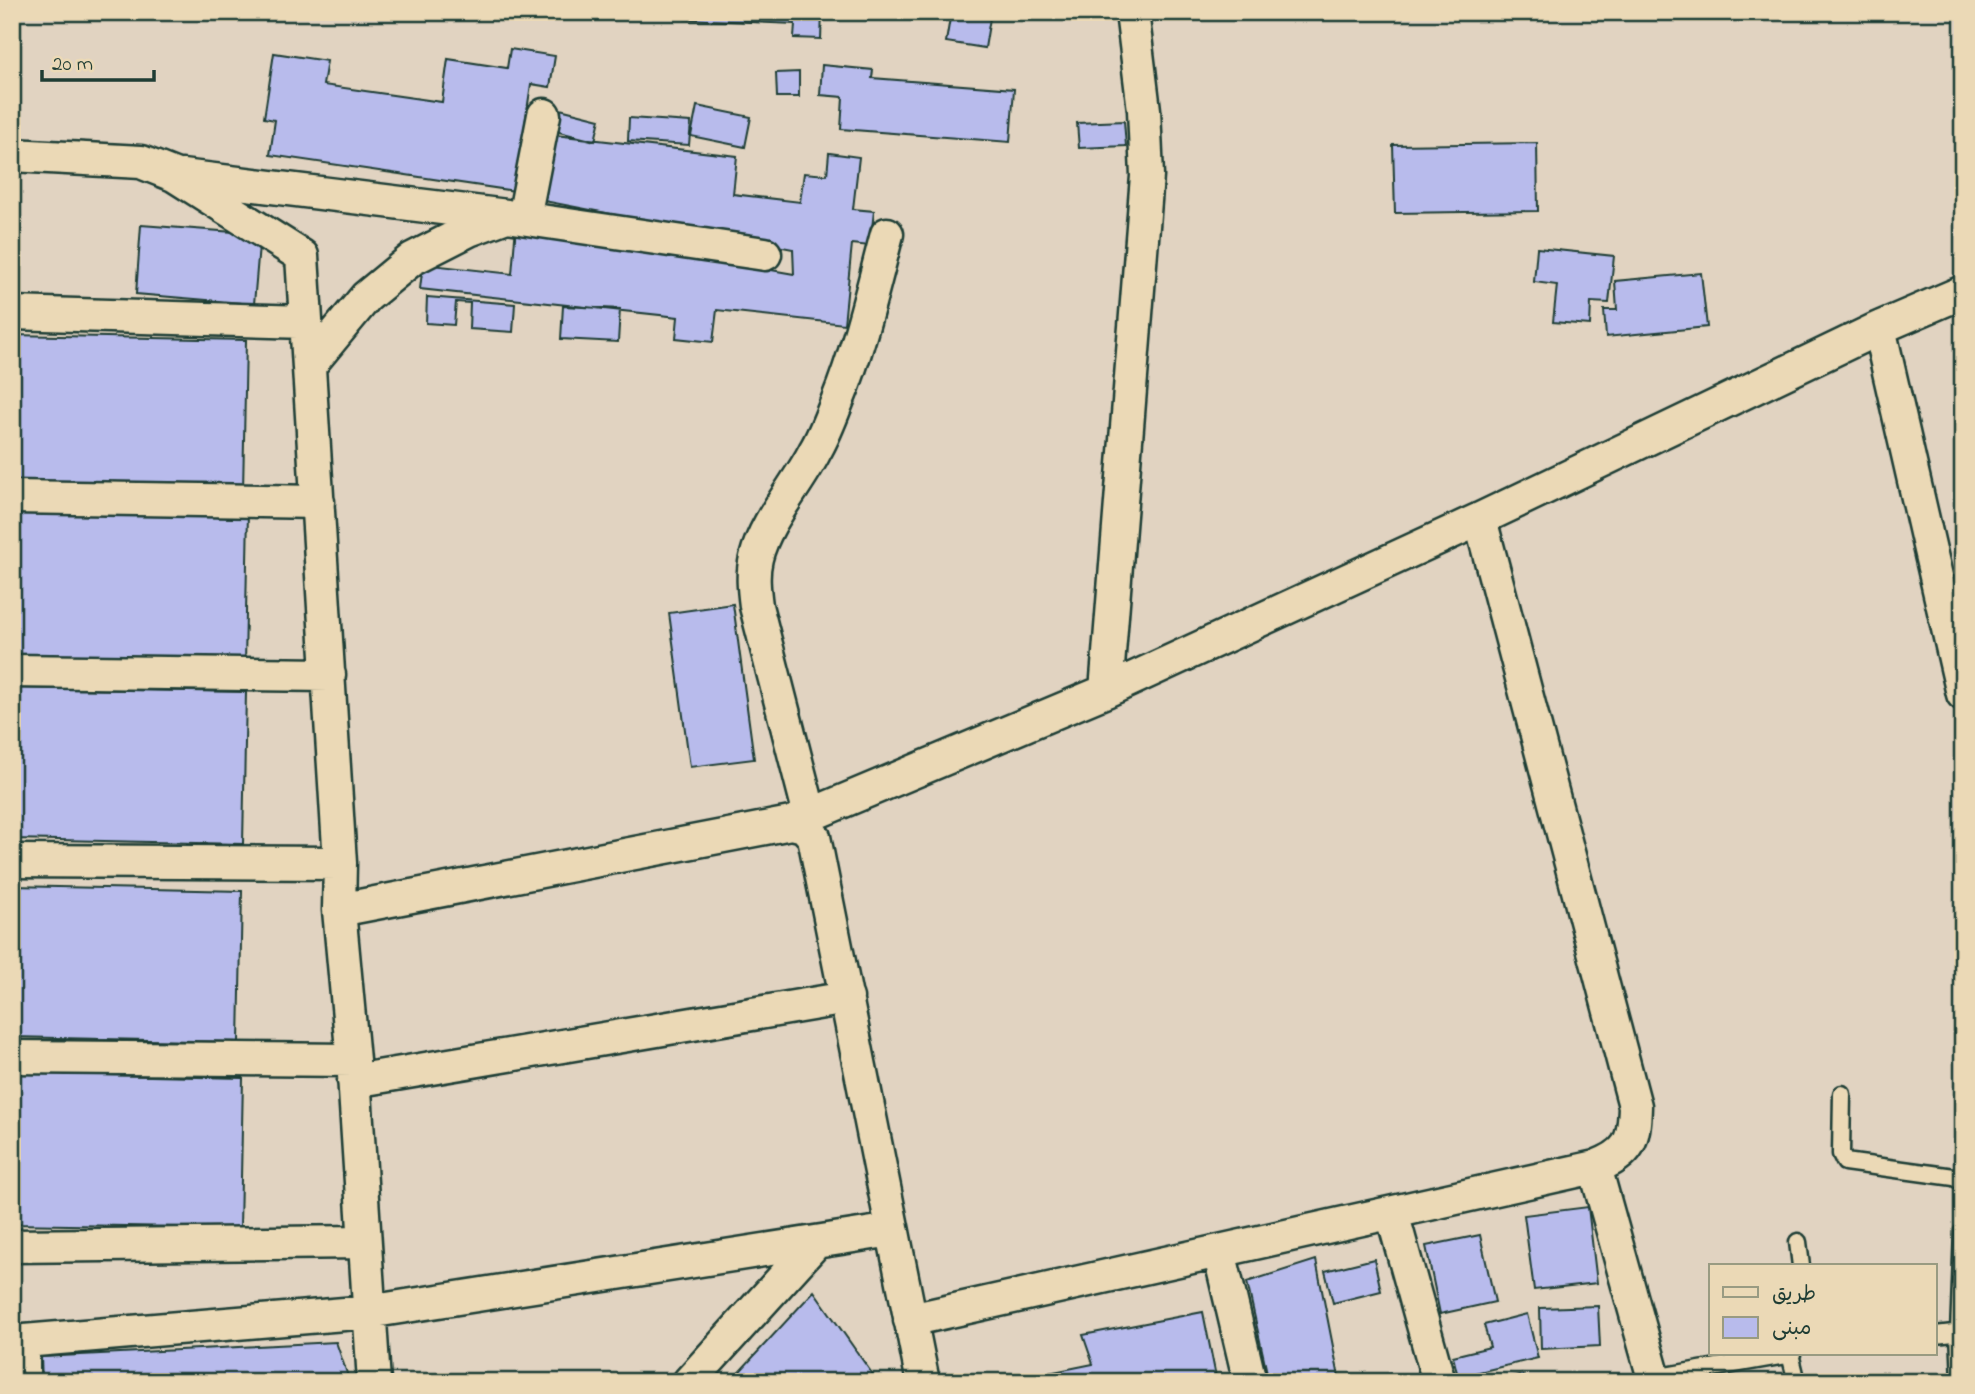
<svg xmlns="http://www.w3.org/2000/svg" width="1975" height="1394" viewBox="0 0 1975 1394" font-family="'Indie Flower','Playpen Sans Arabic',sans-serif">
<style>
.building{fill:#b8bbec;stroke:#1f3d34;stroke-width:2}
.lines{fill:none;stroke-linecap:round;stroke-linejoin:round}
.lane-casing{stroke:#1f3d34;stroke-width:21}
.street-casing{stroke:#1f3d34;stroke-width:37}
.lane{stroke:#ebd9b6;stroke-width:16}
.street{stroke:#ebd9b6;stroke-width:32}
</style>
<rect width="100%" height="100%" fill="#e1d3c1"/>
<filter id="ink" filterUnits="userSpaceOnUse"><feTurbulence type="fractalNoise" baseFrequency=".0143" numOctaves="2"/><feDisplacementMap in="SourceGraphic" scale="14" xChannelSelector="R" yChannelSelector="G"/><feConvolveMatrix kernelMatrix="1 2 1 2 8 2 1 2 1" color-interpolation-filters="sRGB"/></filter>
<g filter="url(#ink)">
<path class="building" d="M663,12H683V16L662,15Z
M686,12H822L821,39L794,38L795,24L685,19Z
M951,12H991L985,48L946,42Z
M1097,12H1112L1100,18Z
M510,49L555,56L550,87L531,84L515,191L270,155L275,120L264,118L274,53L327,61L323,85L442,102L448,59L507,68Z
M822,65L873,70L872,78L1014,89L1010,142L841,129L843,97L820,95Z
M799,72V97H777L776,73Z
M697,106L751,117L745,147L691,136Z
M560,109L600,119L595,141L555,131Z
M629,118L691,122L689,145L628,141Z
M1124,121L1126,146L1079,148L1077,123Z
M546,134L737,156L733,194L800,202L804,173L827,175L829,153L859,157L853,209L874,211L870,246L852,244L844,324L717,310L713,342L676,338L678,317L420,289L423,264L512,274L516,226L794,274L793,249L539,200Z
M1537,143L1538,211L1395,213L1393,145Z
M141,225L260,234L254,304L136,294Z
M1537,248L1614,256L1609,303L1591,302L1590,325L1553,322L1557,285L1534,282Z
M1701,273L1707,327L1606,337L1604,310H1617L1615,281Z
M427,297L515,304L513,332L469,329L470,303L456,302L454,325L426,323Z
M563,306L620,309L618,342L561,339Z
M12,335L246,340L243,491L12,486Z
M12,507L248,512L245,663L12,659Z
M733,604L754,759L690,767L669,613Z
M12,688L246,692L243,844L12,839Z
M12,886L242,891L239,1042L12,1037Z
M12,1073L243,1078L240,1228L12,1224Z
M1588,1207L1597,1283L1534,1290L1524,1215Z
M1480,1235L1495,1302L1440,1314L1426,1246Z
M1374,1259L1381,1291L1333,1303L1325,1271Z
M1316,1260L1340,1382H1269L1247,1282Z
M814,1291L878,1382H730Z
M1598,1306L1600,1346L1541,1349L1540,1308Z
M1203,1312L1217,1382H1004L1093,1364L1083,1335Z
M1527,1314L1538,1358L1458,1377L1453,1356L1490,1347L1484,1325Z
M336,1342L350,1382H42L41,1357Z
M1523,1374L1525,1382H1492Z
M972,1378L973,1382H950V1381Z"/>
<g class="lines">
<g class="lane-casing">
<path id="lane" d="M1842,1094L1841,1154L1845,1162L1954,1177L1963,1182
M1798,1242L1801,1266
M1935,1335L1963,1332
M1790,1354L1797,1382
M1654,1378L1792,1354
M1961,1382L1959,1332L1963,1232"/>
</g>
<g class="street-casing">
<path id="street" d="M12,155L141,162L174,175L302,256L340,863L339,910L353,1060L374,1382
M182,176L507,216L765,254
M524,218L544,115
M12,313L306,322
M1879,328L1963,694
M309,366L366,297L412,259L469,230L504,217
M12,497L318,502
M12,671L329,675
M1106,691L1147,176L1144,110L1132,12
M810,815L756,606C754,590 752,574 756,558C765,521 798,485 815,451C824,436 830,419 837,402C859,348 872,291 887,234
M791,823L1106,691L1480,519L1879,328L1963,292
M12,861L340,863
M339,910L791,823L804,826L814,837L923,1382
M12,1057L353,1060
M354,1081L847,998
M1595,1167L1655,1382
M1392,1213L1439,1382
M12,1246L364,1242
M1219,1251L1250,1382
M910,1320L1595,1167C1630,1154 1634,1141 1635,1106L1480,519
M23,1341V1382
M12,1342L368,1312L892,1230
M689,1382L816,1242"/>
</g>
<use href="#lane" class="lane"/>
<use href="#street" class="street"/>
</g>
</g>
<rect width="1975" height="1394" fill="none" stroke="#ebd9b6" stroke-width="42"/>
<rect x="21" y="21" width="1933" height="1352" fill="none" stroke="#1f3d34" stroke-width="2.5" filter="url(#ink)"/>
<rect x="1709" y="1264" width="228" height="91" fill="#ebd9b6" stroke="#999b82" stroke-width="2"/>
<rect x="1723" y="1287" width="35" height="10" fill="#ebd9b6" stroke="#999b82" stroke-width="2"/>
<text x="1772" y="1300" font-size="21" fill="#1f3d34">طريق</text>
<rect x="1723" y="1317" width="35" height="21" fill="#b8bbec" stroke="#999b82" stroke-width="2"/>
<text x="1772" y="1334" font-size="21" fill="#1f3d34">مبنى</text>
<path d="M42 70v10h112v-10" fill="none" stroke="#1f3d34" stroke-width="3.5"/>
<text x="52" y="70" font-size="21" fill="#1f3d34" stroke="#ebd9b6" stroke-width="5" paint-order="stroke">20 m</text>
</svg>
